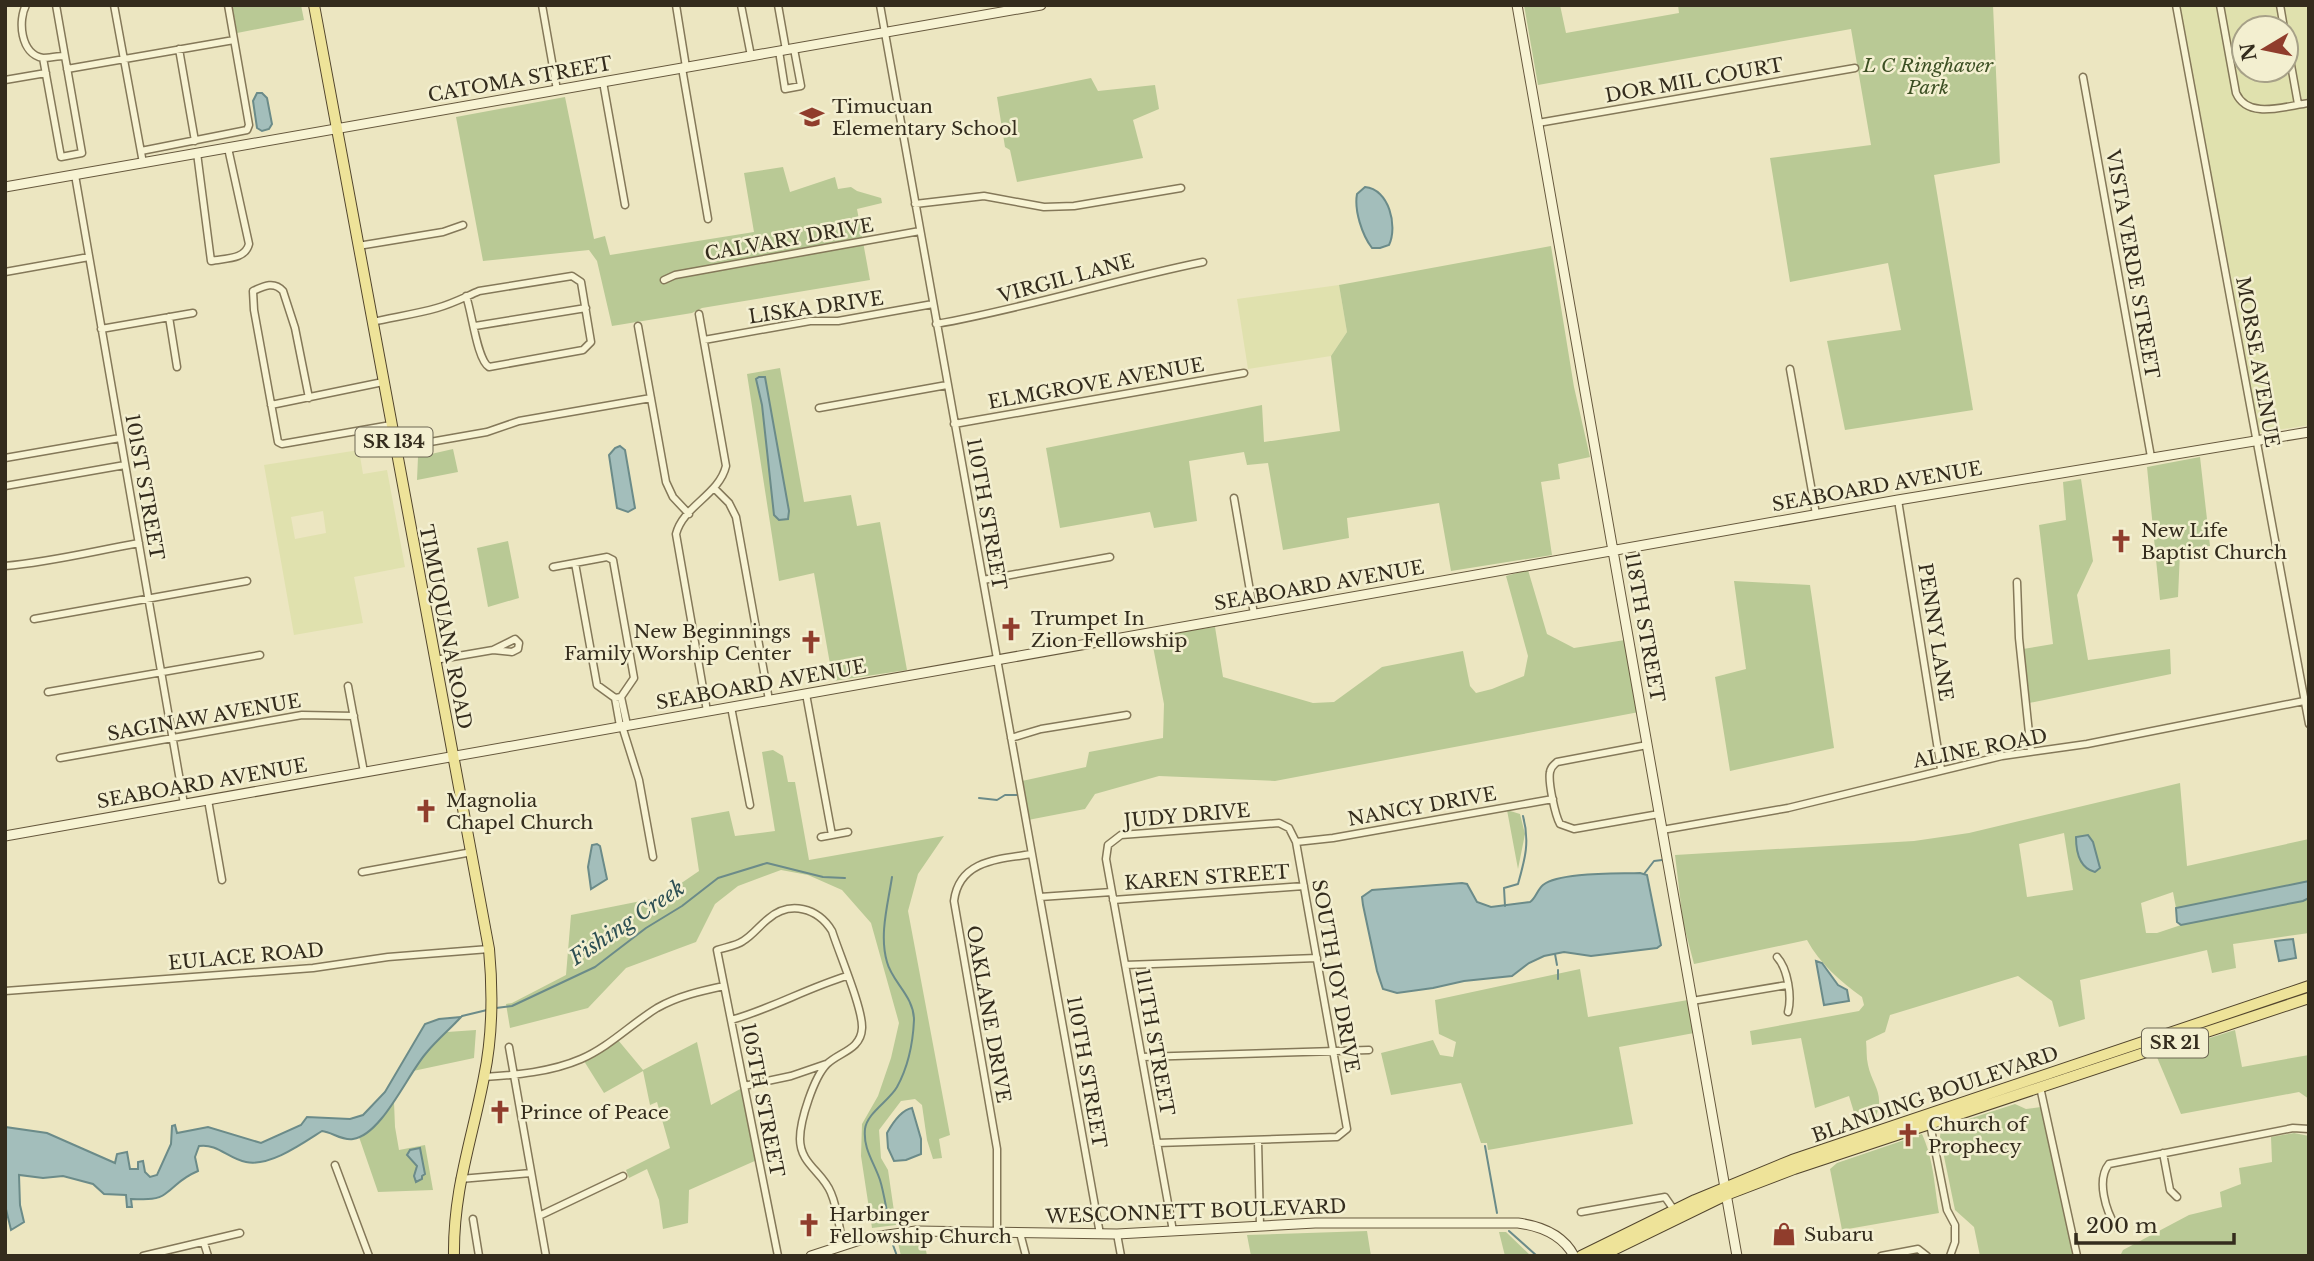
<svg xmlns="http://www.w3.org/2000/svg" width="2314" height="1261" viewBox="0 0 2314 1261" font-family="'Libre Baskerville',serif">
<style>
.farmland{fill:#e0e1ae;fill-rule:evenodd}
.green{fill:#b9c995;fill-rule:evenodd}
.water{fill:#a3bebb;stroke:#6b8b89;stroke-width:2}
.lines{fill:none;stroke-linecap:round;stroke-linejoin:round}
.stream{stroke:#6b8b89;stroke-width:2}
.street-casing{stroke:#847859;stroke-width:9}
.secondary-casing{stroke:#66583d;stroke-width:11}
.primary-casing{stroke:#52452d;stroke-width:12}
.street{stroke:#f7f3d3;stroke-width:6}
.secondary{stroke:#f7f3d3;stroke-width:9}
.primary{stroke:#eee399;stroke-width:10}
.labels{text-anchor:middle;stroke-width:5;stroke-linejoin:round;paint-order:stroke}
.shield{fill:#f3efd0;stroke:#6d6653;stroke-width:2}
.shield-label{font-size:18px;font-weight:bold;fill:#342c1d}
.park-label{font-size:19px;font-style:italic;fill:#3d5024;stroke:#f3efd0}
.street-label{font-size:19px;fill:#342c1d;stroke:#f3efd0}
.poi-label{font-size:19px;fill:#342c1d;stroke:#f3efd0;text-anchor:start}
.water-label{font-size:21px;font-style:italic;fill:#2d4f53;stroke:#f3efd0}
</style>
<rect width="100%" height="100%" fill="#ece6c1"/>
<path class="farmland" d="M2180,5H2309V425L2259,433ZM2244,28H2286V70H2244Z
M1339,285L1347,332L1331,356L1248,369L1237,299Z
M359,450L363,474L387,470L405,567L354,577L363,623L294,635L264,465ZM323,511L326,533L295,539L291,517Z"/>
<path class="green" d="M232,5H301L304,20L237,33Z
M1524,5H1560L1566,33L1679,13L1678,5H1993L2000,163L1934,175L1973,410L1845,430L1827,341L1901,330L1888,263L1790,282L1770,158L1871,145L1851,29L1538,85Z
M1091,78L1098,91L1155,85L1159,109L1133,120L1143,158L1017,182L1010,150L1005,147L997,97Z
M565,97L594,239L605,236L610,255L754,232L744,173L783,167L790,192L835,177L838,189L851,187L857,191L881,198L882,203L857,209L870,280L702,308L692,313L612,326L597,261L589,250L483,261L456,117Z
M1551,246L1574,387L1590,457L1558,464L1560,479L1541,482L1552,555L1451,571L1439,503L1347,518L1349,538L1283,550L1268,463L1247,465L1244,452L1189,461L1197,521L1154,528L1150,512L1060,528L1046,448L1262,405L1264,442L1340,431L1331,356L1347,332L1339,285Z
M780,368L804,502L851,495L857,526L880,522L907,670L833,681L814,573L779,581L747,374Z
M453,449L458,472L417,480L418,457Z
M2200,457L2210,546L2180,552L2178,597L2160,600L2147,467Z
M2081,479L2093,561L2077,595L2088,660L2170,649L2171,674L2029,703L2023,649L2053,644L2039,525L2066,520L2063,482Z
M508,541L519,598L488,607L477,548Z
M1528,570L1547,634L1574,648L1625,640L1639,712L1275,781L1159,776L1095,794L1085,809L1028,820L1022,781L1086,767L1089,752L1163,738L1164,704L1151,636L1215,627L1223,677L1313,703L1334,702L1382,667L1463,651L1470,686L1476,693L1492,689L1524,676L1528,656L1506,576Z
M1734,581L1810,585L1834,748L1730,771L1715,677L1746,669Z
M773,750L783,756L788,782H795L809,860L944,836L918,874L908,911L950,1135L939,1139L942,1158L933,1159L927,1140L922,1105L915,1099L901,1101L879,1130L881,1158L888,1170L896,1225L872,1228L861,1156L862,1124L878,1096L891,1058L899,1023L871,923L842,890L808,875L781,870L738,886L715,904L696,942L626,968L588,1008L510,1028L506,1004L512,1003L566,975L571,915L661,897L699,871L691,818L729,811L735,836L775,831L762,752Z
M2180,783L2187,866L2309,839V881L2176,908L2173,892L2141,903L2146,933H2157L2181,925L2309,898V933L2233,944L2236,968L2212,973L2207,950L2080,980L2085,1019L2059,1027L2052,1001L2018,976L1890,1015L1885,1032L1866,1041C1867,1049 1866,1057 1868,1065C1872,1084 1885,1094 1876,1116L1857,1122L1849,1096L1815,1108L1801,1038L1752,1045L1750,1031L1859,1011L1864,1005L1862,997C1840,981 1820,964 1807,940L1694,964L1683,922L1675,855L1914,841L1969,833ZM2064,833L2073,890L2027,897L2019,844Z
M1507,810L1520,814L1525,834L1518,869Z
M1580,969L1588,1017L1688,1000L1694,1033L1619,1047L1633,1124L1488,1150L1487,1143H1481L1461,1083L1391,1095L1381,1053L1433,1040L1440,1055L1453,1057L1456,1042L1439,1034L1435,1000Z
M476,1030L474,1058L413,1071L427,1051L447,1032Z
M2235,1030L2242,1067L2309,1055V1099L2299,1092L2181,1114L2156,1055Z
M618,1040L643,1070L697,1042L711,1105L742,1088L757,1160L689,1190L688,1223L663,1229L659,1200L647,1169L629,1178L626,1170L670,1148L657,1102L650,1105L643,1071L604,1093L584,1061Z
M394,1102L395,1127L399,1150L425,1145L433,1190L378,1192L359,1137L377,1124Z
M2015,1104L2026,1109L2041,1107L2075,1256H1980L1974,1227L1955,1210L1940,1137L1941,1128Z
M2294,1133L2309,1136V1256H2120L2123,1250L2189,1215L2222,1207L2220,1192L2241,1184L2239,1168L2272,1162L2271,1137Z
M1922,1134C1934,1161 1934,1184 1939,1213L1842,1230L1830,1169L1837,1163Z
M1367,1231L1371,1256H1251L1247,1235Z
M1499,1232H1506L1531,1256H1505Z
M924,1239L927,1256H901L898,1243Z"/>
<path class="water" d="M257,93H262L267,98L272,124L269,129L262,131L257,128L253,101Z
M1365,187C1389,189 1398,226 1389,245L1380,248H1372C1362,235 1354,210 1357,194Z
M759,377H765L789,511L788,519L779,520L774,515L762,405L756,379Z
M620,446L625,450L635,508L628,512L617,508L609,455L615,448Z
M2088,835L2093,842L2100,868L2095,872C2079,868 2076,852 2076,837Z
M597,844L600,846L607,879L591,889L588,867L592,845Z
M1640,873L1647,875L1661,945L1657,948L1591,956L1564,952L1544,956L1529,963L1512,976L1464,981L1433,988L1397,993L1383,989L1377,971L1363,905L1362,897L1372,890L1462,883L1467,884L1477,902L1491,907L1530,902C1536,898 1537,890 1543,885C1560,872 1618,874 1640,873Z
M2309,881V898L2303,901L2181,925L2177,922L2176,908Z
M2293,939L2296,958L2279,961L2275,941Z
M1816,961L1822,963L1838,985L1847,990L1849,1001L1824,1005Z
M461,1017C450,1029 437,1040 427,1052C408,1073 382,1135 353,1139C342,1141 332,1132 322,1131C303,1143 270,1167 246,1162C229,1159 217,1143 199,1146L195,1157L198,1171C179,1179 178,1185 165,1194C156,1201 142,1199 131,1199L132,1207H127L126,1195L104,1194L93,1184L63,1176L43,1178L19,1175L20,1205L24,1222L11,1230L5,1205V1127L47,1133L115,1163L117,1154L127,1152L130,1169H138V1162L143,1161L145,1172L150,1177L157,1175L171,1144L172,1126L175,1125L177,1133L208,1127L261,1143L301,1125L307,1117L350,1119L363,1115L385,1092L425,1024L439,1019Z
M912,1108L921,1139V1154L906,1160L894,1161L888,1148L887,1133C892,1124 901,1110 912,1108Z
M420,1148L425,1174L422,1176V1179L416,1182L414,1176L417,1166L407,1155L410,1150Z"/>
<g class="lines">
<path class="stream" d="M979,798L997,800L1005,795H1017
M1644,874L1654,861L1662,860
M1505,906L1504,888L1518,884C1525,859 1530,842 1523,816
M1555,954L1557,965
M1558,970V979
M496,1008L512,1006L595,967L646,928L682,906L718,878L767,863L823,877L845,878
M462,1016L487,1010
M1485,1146L1497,1213
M889,1222C886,1208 884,1193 880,1180C874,1162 863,1149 865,1129C867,1113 889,1101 897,1087C908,1067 913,1042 914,1020C914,996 892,982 887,962C879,935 888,904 892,877
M1509,1231L1537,1256
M893,1245L897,1256"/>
<g class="street-casing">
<path id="street" d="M26,5C18,20 20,54 43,58C49,58 58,56 65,56
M114,5L143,163
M542,5L557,90
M676,5L686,67
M741,5L751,56
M778,5L786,50
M880,5L1100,1234
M2176,5L2309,724
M2220,5L2236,93C2248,120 2285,106 2309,103
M2280,5L2284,28
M2286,37L2298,104
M179,49L195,141
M779,51L785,89L801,86L794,49
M43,58L61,157L82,153L56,5
M682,68L708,219
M67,69L234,40
M2083,77L2151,457
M5,80L46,73
M603,82L625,205
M1538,123L1855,68
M141,151L247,130L249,125L228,5
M197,153L211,261C225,258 245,260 249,244L228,148
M75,175L184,804
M915,204L984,196L1044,207L1074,206L1181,188
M358,246L443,232L463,225
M5,272L89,257
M664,280L675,275L920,231
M699,314L726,466C719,495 683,506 676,534L707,711
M169,317L177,367
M372,322C394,317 416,314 437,308C452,304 465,297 479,291L572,276L581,282L591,342L583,350L489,367C477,360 472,312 466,296
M936,324C1027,308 1114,280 1203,262
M475,326L586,308
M638,326L666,482L673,497L689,514
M101,329L193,313
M704,340L810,321H838L933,304
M1790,369L1816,514
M309,398L295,328L283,291C274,281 264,286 253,291L254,310L278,442L282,444L391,425
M271,405L383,382
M819,408L947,385
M954,424L1244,373
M396,448L487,432L519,421L651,398
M5,458L120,438
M5,486L125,465
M714,488L729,503L736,517L769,700
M1234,498L1254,614
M1898,500L1941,769
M575,563L597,685L615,698L620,726
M5,566C51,562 94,551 139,543
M553,567L607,557L613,560L634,678L621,697L615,698
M983,580L1110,557
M2017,582L2019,638L2031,752
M34,619L247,581
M435,660L493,650L512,652L518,649L519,643L515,639L493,650
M348,686L364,772
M48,692L260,655
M806,694L832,835
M621,697L627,725
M731,707L750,805
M622,726L639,780L653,857
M1011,738L1041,729L1127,715
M1647,745L1557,762C1553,766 1551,766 1550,772C1548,782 1555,815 1560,824L1574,829L1659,814
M60,758L302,715L354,716
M208,800L222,880
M1662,830L1788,808L2002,756L2087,744L2304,701
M821,837L848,832
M1296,842L1333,838L1553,799
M362,872L472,852
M1040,897L1112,892
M1113,900L1304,886
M1777,957C1788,969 1792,997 1788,1012
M1125,965L1317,958
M5,991L313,968L388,957L489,949
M1692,1001L1787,985
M731,1020C771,1009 807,988 847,976
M509,1047L546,1256
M1142,1057L1369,1050
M484,1077C516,1075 551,1072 581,1059C609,1047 631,1024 657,1008C678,996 701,991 724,986
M744,1086L791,1076L826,1064
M2040,1087L2077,1256
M1930,1124L1947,1210L1955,1225V1242L1950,1256
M1258,1140L1260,1226
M1157,1143L1337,1137L1347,1129L1296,842L1289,828L1279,823L1121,835L1108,845L1106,859L1173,1231
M2163,1153L2170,1190L2177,1197
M335,1165L369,1256
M460,1179L531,1173
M1581,1212L1665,1197L1674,1210
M539,1216L623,1176
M473,1219L479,1256
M2116,1227C2106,1211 2096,1180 2109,1164L2293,1128L2309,1129
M997,1232V1149L954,901C959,860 999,859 1032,854
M1020,1233L1026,1256
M1117,1234L1121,1256
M204,1243L208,1256
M143,1256L240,1233
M778,1256L717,950C726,947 736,946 743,941C753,935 759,926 768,919C790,900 818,908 832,931C839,953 863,1009 862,1028C861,1050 839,1052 827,1064C814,1077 800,1120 800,1139C800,1164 823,1172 831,1193C838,1209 839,1228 843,1245
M1881,1256L1918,1249L1927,1256"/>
</g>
<g class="secondary-casing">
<path id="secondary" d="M1517,5L1737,1256
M5,187L1041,5
M5,836L1898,500L2309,432
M811,1256L866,1238L916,1231L1117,1234L1315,1223H1518C1540,1226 1563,1235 1574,1256"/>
</g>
<g class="primary-casing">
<path id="primary" d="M314,5L489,949C493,992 493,1034 484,1077C472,1140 453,1190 454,1256
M1581,1256L1695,1200L1792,1160L2309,986
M1601,1256L1726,1195L1794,1169L2309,998"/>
</g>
<use href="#street" class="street"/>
<use href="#secondary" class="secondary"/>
<use href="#primary" class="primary"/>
</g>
<defs>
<g id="school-bare" transform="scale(1.89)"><path d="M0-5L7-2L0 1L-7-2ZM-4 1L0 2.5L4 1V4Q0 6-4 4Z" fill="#903d2c" stroke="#f3efd0" stroke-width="2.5" paint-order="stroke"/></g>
<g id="church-bare" transform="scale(1.89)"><path d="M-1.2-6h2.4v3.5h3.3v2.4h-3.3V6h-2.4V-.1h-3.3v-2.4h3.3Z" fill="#903d2c" stroke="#f3efd0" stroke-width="2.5" paint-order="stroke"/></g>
<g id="shop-bare" transform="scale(1.89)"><path d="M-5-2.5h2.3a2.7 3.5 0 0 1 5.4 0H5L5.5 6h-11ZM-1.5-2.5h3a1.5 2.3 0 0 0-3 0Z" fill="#903d2c" stroke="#f3efd0" stroke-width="2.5" paint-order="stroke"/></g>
</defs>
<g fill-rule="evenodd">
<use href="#school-bare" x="812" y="117"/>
<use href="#church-bare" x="2121" y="541"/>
<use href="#church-bare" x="1011" y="629"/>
<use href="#church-bare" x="811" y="642"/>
<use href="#church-bare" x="426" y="811"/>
<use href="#church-bare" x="500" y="1112"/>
<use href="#church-bare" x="1908" y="1135"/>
<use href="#church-bare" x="809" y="1225"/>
<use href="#shop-bare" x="1784" y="1234"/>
</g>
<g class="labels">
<g class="shield">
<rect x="355.5" y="427.5" width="77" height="29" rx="5"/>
<rect x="2142" y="1028.5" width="66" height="29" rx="5"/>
</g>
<g class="shield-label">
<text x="394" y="448">SR 134</text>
<text x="2175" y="1049">SR 21</text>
</g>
<g class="park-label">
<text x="1928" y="72">L C Ringhaver<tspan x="1928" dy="22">Park</tspan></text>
</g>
<g class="street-label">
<text transform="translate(520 79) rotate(-10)" y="7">CATOMA STREET</text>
<text transform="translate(1694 80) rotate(-10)" y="7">DOR MIL COURT</text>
<text transform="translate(789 239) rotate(-10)" y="7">CALVARY DRIVE</text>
<text transform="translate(2133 264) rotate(80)" y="7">VISTA VERDE STREET</text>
<text transform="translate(1066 278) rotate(-15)" y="7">VIRGIL LANE</text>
<text transform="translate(816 307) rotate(-8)" y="7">LISKA DRIVE</text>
<text transform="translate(2258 362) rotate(80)" y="7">MORSE AVENUE</text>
<text transform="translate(1096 383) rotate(-10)" y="7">ELMGROVE AVENUE</text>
<text transform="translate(1877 486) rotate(-10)" y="7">SEABOARD AVENUE</text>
<text transform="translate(145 487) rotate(80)" y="7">101ST STREET</text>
<text transform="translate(987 514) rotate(80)" y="7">110TH STREET</text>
<text transform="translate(1319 585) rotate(-10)" y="7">SEABOARD AVENUE</text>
<text transform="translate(446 627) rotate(79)" y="7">TIMUQUANA ROAD</text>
<text transform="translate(1645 627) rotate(80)" y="7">118TH STREET</text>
<text transform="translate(1936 632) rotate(81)" y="7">PENNY LANE</text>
<text transform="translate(761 684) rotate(-10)" y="7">SEABOARD AVENUE</text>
<text transform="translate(204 717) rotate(-10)" y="7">SAGINAW AVENUE</text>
<text transform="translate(1980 748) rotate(-11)" y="7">ALINE ROAD</text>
<text transform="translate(202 783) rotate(-10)" y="7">SEABOARD AVENUE</text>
<text transform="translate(1422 806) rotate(-10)" y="7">NANCY DRIVE</text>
<text transform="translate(1187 815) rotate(-5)" y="7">JUDY DRIVE</text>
<text transform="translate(1207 877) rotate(-4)" y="7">KAREN STREET</text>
<text transform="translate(246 956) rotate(-5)" y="7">EULACE ROAD</text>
<text transform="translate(1336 976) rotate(80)" y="7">SOUTH JOY DRIVE</text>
<text transform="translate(989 1014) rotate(80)" y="7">OAKLANE DRIVE</text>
<text transform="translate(1155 1042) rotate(80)" y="7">111TH STREET</text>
<text transform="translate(1087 1072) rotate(80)" y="7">110TH STREET</text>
<text transform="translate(1935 1094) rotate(-19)" y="7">BLANDING BOULEVARD</text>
<text transform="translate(763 1100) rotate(79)" y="7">105TH STREET</text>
<text transform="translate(1196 1211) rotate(-2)" y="7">WESCONNETT BOULEVARD</text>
</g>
<g class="poi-label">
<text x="832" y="113">Timucuan<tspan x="832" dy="22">Elementary School</tspan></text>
<text x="2141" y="537">New Life<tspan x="2141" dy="22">Baptist Church</tspan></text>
<text x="1031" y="625">Trumpet In<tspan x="1031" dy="22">Zion Fellowship</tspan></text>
<text x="791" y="638" text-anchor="end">New Beginnings<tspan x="791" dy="22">Family Worship Center</tspan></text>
<text x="446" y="807">Magnolia<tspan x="446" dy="22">Chapel Church</tspan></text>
<text x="520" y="1119">Prince of Peace</text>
<text x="1928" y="1131">Church of<tspan x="1928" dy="22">Prophecy</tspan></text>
<text x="829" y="1221">Harbinger<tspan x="829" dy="22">Fellowship Church</tspan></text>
<text x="1804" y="1241">Subaru</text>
</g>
<g class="water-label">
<text transform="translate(627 923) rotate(-34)" y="7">Fishing Creek</text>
</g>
</g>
<rect width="2314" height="1261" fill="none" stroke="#342c1d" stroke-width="14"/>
<g transform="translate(2265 49) rotate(260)"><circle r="33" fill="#f3efd0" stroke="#a7a188" stroke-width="2"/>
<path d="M0-5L12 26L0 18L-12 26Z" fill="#903d2c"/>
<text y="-10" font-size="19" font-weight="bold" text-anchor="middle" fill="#342c1d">N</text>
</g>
<path d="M2076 1233v10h158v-10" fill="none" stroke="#342c1d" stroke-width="3.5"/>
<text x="2086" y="1233" font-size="21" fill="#342c1d" stroke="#f3efd0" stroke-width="5" paint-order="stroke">200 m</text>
</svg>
